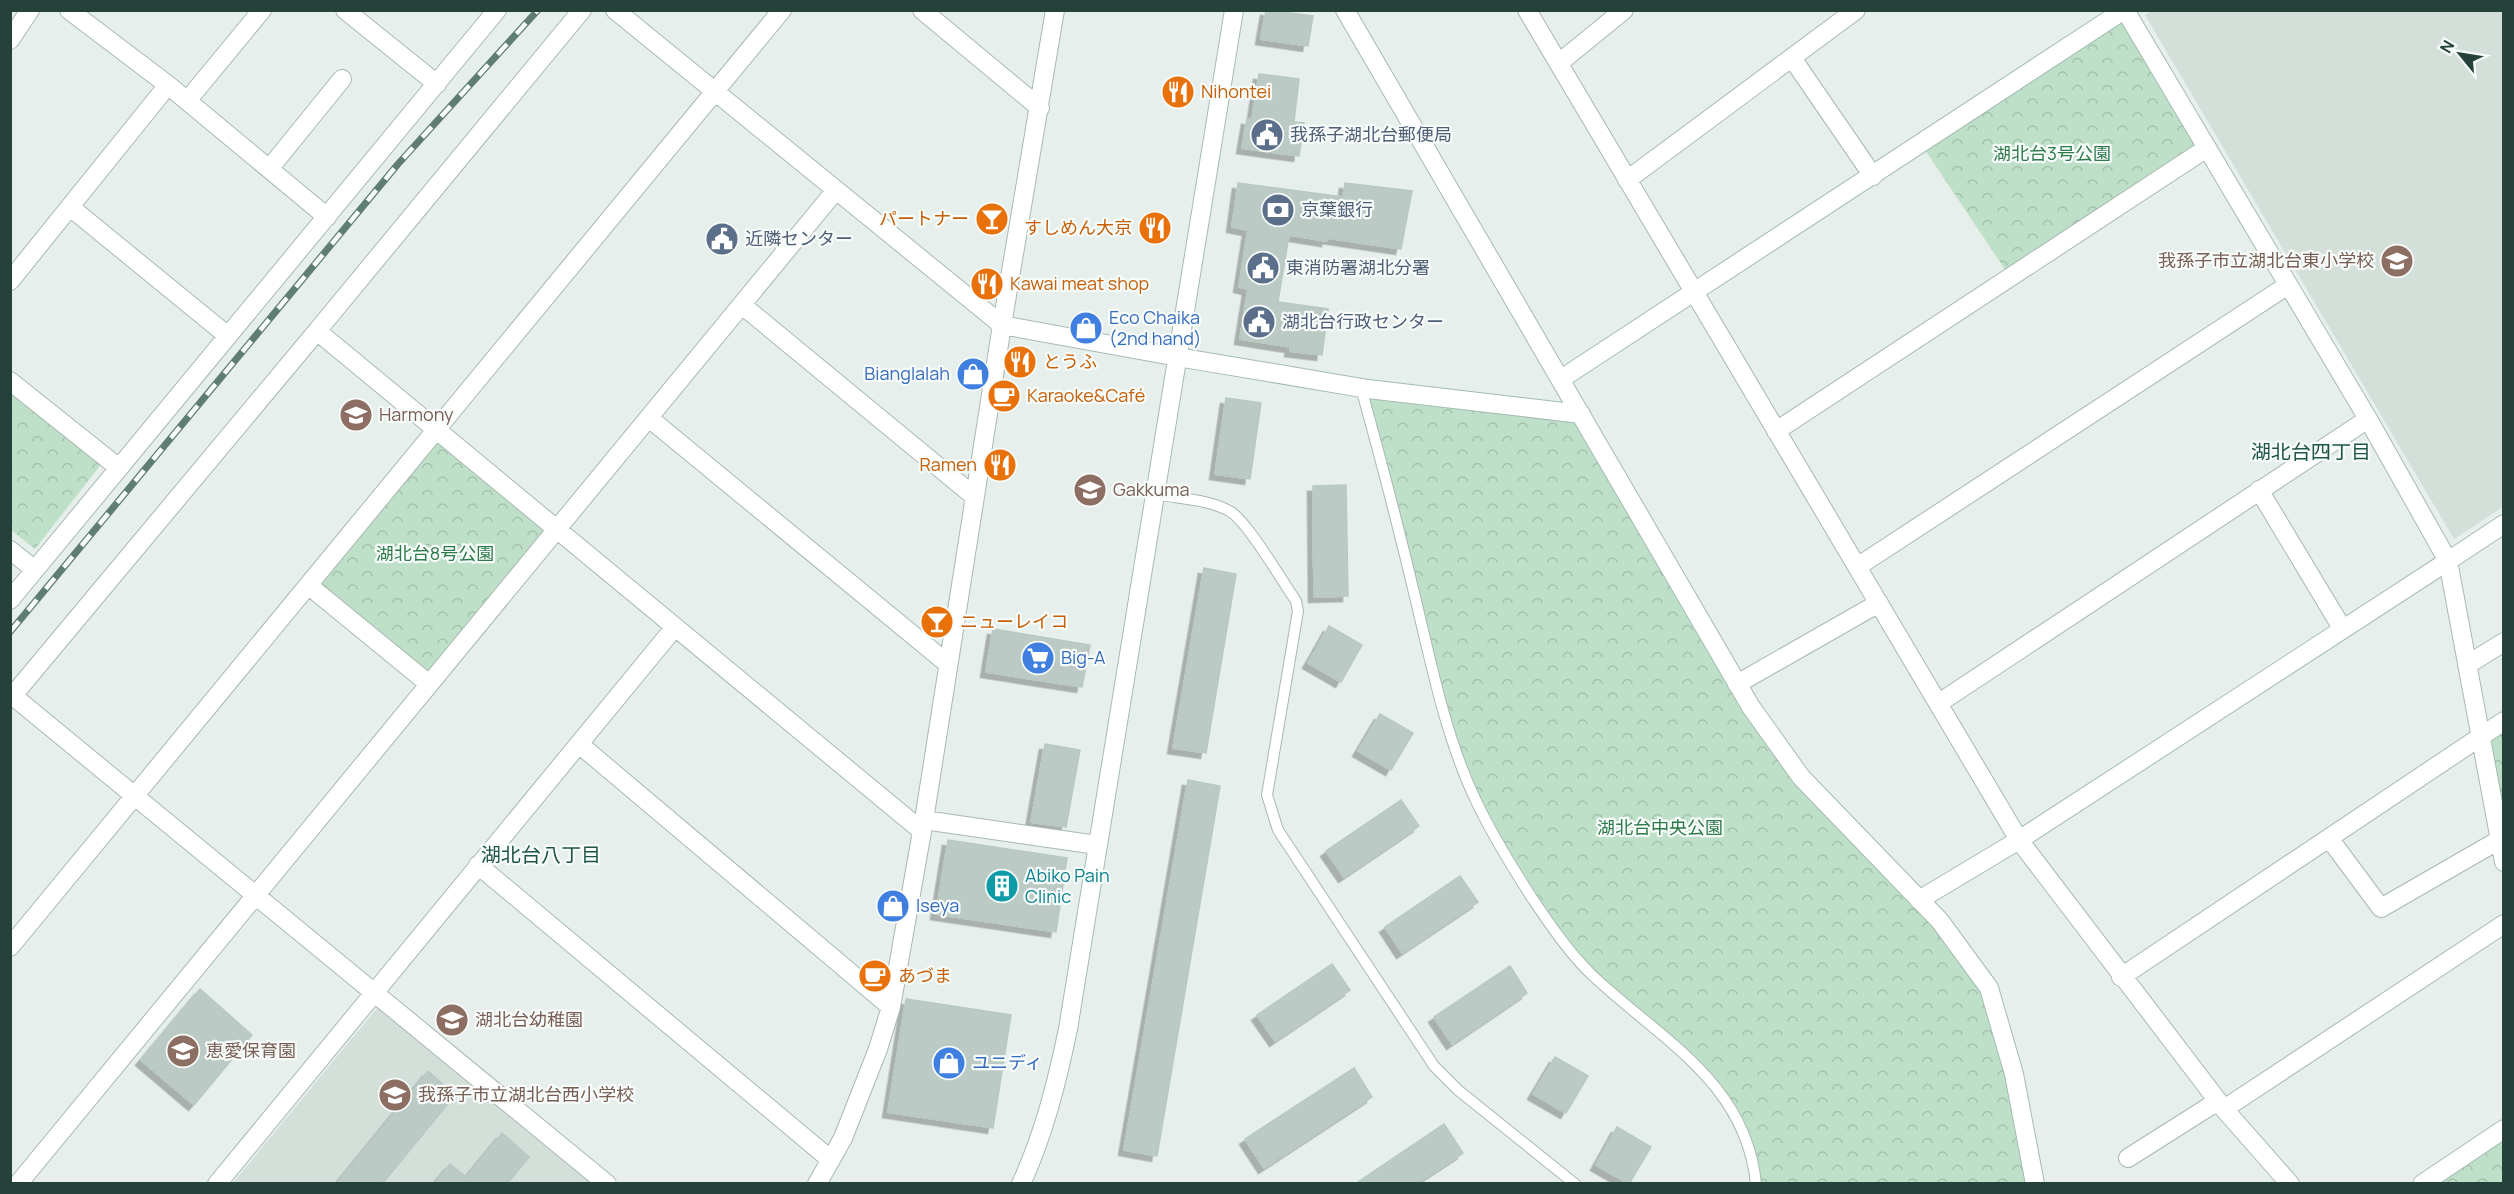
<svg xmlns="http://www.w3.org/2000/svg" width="2514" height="1194" viewBox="0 0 2514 1194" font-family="Manrope,'Noto Sans JP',sans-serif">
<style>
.built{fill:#d4dfda}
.park{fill:url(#park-crowns)}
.building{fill:#bbcac4;stroke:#b8c9c2;stroke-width:1.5;filter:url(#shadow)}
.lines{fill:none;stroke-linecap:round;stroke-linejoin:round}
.lane-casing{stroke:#a8b8b2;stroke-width:12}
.street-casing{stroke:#a8b8b2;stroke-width:20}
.secondary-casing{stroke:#a4bbb3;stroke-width:20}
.lane{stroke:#fff;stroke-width:10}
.street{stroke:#fff;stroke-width:18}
.secondary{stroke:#fff;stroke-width:18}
.rail-casing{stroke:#5f7d75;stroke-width:7}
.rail{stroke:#f7fbf9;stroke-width:4.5;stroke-dasharray:14;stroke-linecap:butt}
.labels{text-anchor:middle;stroke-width:4.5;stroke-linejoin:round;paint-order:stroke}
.food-label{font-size:18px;fill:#c56008;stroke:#f7fbf9;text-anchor:start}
.service-label{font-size:18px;fill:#4e5e75;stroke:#f7fbf9;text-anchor:start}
.park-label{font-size:18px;fill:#2d7a4b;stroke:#f7fbf9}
.education-label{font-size:18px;fill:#785e54;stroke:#f7fbf9;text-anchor:start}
.shop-label{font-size:18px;fill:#366cbe;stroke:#f7fbf9;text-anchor:start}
.culture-label{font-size:18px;fill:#0d838f;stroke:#f7fbf9;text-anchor:start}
.neighbourhood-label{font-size:20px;fill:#1f5548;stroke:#f7fbf9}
</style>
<defs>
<pattern id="park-crowns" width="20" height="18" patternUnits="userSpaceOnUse" patternTransform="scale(1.5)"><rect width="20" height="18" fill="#bfe0c8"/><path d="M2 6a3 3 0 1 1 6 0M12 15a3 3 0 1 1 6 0" fill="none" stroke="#a4c1ad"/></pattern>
<filter id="shadow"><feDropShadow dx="-5.5" dy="5.5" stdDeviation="0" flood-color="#0004"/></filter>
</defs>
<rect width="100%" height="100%" fill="#e6efeb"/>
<path class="built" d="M2151,11H2503V507L2454,539L2145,15Z
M378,1007L594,1184H232Z"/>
<path class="park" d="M2124,11L2207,148L2010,277L1921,144Z
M1361,388L1581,414L1751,708L1989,988L2035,1183H1756L1750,1150L1713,1083L1617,999L1534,900L1461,764Z
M10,390L102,463L35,549L11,530Z
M436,430L556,530L429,684L308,585Z
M2503,721V862L2479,737Z
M2503,1129V1183H2422Z"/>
<path class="building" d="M1266,10L1313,16L1308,46L1261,39Z
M1259,74L1299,79L1294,122L1304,123L1299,156L1242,148L1247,119L1252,120Z
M1238,183L1343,197L1345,183L1412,191L1401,249L1327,238V241L1289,235L1278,302L1328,309L1322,355L1290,351L1291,347L1240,339L1248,289L1239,287L1248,230L1232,227Z
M1226,398L1261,403L1250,479L1215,474Z
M1346,485L1348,596L1314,597L1313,486Z
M1204,568L1236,574L1206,753L1173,748Z
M1329,626L1362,645L1341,682L1308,663Z
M993,629L1090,645L1082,687L986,672Z
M1380,714L1413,733L1391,770L1358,751Z
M1045,744L1080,750L1066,827L1031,822Z
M1188,780L1220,786L1157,1156L1124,1150Z
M1401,800L1419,826L1344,877L1326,851Z
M948,840L1067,858L1056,932L936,914Z
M1460,876L1478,902L1402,953L1385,927Z
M1332,964L1350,990L1275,1041L1257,1015Z
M1510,966L1527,993L1452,1044L1434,1017Z
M200,989L252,1035L194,1105L141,1060Z
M906,999L1011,1015L993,1128L888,1112Z
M1555,1057L1588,1076L1566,1113L1533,1094Z
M1354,1068L1372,1097L1264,1168L1245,1139Z
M428,1071L455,1095L382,1184H336Z
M1444,1124L1463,1153L1416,1184H1355Z
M1617,1127L1651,1147L1629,1184L1596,1165Z
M502,1133L529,1157L507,1184H434L450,1164L466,1177Z"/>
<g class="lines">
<g class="lane-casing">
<path id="lane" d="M1361,388C1381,460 1400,533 1417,605C1433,672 1447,741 1477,803C1493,836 1512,867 1532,898C1549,923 1569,953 1591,974C1658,1038 1746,1081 1756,1184
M1155,494C1179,499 1210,499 1231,512C1249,524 1282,581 1296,601L1298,611L1267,795L1278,830L1434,1066L1458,1090L1575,1184"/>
</g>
<g class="street-casing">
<path id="street" d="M69,10L168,85L327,217
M345,10L437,84
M582,10L317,331L922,831
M615,10L1002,325L1178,357
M922,10L1040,108
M1527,10L2019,840L2224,1109L2290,1184
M10,40L30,10
M1792,58L1873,176
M1559,63L1624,10
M187,101L262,10
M269,169L342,79
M1627,180L1856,10
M70,207L228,336
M10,281L168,85
M742,305L975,497
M10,381L119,468
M649,418L948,664
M1776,431L2207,148
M2259,490L2342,628
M2504,524L2448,561L2504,862
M10,550L35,570
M1857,567L2288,285
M308,585L429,684
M10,600L497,10
M2467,665L2504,642
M1737,684L1879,603
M13,696L607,1184
M10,699L317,331
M1939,703L2368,419
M579,744L891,1007
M924,820L1097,845
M2329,838L2381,908L2499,840
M478,865L831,1160
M10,947L782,10
M2121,977L2504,721
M2224,1109L2504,924
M2128,1158L2218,1101
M18,1184L836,190
M217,1184L675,627
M817,1184L843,1138L878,1049L891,1007L924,820L1002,325L1055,10
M2422,1184L2504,1129"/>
</g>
<g class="secondary-casing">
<path id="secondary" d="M1345,10L1751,707L1801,777L1940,921L1989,988L2014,1074L2035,1184
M1178,357L1368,389L1581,414
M1561,379L2124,10
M1919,900L2019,840L2448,561L2368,419L2125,10
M1021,1184C1044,1134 1057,1082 1068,1029L1234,10"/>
</g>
<use href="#lane" class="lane"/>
<use href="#street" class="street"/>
<use href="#secondary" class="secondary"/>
<g class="rail-casing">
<path id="rail" d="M10,632L398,164L538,10"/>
</g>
<use href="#rail" class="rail"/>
</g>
<defs>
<g id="restaurant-disc" transform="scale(1.725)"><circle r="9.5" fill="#e8710a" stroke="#f7fbf9"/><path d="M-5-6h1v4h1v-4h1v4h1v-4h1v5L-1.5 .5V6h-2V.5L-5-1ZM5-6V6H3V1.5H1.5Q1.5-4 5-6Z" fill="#fff"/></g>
<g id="civic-disc" transform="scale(1.725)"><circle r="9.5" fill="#5c6f8a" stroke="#f7fbf9"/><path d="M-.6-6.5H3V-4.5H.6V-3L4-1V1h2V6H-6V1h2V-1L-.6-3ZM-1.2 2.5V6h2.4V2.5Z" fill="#fff"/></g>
<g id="bank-disc" transform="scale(1.725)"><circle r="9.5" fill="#5c6f8a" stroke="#f7fbf9"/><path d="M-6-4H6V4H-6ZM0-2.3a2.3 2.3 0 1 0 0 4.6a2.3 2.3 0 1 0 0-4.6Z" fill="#fff"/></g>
<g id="bar-disc" transform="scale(1.725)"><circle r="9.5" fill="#e8710a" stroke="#f7fbf9"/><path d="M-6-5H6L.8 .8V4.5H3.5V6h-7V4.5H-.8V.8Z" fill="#fff"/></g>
<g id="school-disc" transform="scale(1.725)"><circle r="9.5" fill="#8d6e63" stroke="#f7fbf9"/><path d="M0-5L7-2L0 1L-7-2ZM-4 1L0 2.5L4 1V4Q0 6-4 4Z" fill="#fff"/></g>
<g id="shop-disc" transform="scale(1.725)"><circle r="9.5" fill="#3f7fe0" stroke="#f7fbf9"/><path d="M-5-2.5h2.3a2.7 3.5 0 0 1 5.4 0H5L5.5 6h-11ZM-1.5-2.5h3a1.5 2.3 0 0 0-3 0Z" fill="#fff"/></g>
<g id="cafe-disc" transform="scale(1.725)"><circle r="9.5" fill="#e8710a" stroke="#f7fbf9"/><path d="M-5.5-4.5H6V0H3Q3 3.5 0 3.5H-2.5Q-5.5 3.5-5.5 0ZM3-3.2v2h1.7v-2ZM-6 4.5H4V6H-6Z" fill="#fff"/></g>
<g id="university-disc" transform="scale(1.725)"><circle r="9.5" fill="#8d6e63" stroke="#f7fbf9"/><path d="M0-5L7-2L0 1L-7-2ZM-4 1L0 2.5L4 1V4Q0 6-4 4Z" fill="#fff"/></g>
<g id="supermarket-disc" transform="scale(1.725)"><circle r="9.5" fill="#3f7fe0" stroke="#f7fbf9"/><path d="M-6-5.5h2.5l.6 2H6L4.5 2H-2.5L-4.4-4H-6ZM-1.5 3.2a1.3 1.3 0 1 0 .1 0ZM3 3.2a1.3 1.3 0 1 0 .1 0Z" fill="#fff"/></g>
<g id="building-disc" transform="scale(1.725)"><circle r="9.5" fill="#0f9aa8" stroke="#f7fbf9"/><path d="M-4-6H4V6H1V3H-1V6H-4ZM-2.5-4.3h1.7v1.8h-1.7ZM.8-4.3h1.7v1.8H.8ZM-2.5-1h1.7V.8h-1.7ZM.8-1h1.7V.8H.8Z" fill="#fff"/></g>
</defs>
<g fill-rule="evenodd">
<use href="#restaurant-disc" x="1178" y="92"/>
<use href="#civic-disc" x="1267" y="135"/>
<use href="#bank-disc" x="1278" y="210"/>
<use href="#bar-disc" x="992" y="219"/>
<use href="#restaurant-disc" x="1155" y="228"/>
<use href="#civic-disc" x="722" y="239"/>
<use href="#school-disc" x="2397" y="261"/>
<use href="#civic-disc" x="1263" y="268"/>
<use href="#restaurant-disc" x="987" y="284"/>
<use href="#civic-disc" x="1259" y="322"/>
<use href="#shop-disc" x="1086" y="328"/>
<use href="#restaurant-disc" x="1020" y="362"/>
<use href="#shop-disc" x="973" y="374"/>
<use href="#cafe-disc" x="1004" y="396"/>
<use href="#school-disc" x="356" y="415"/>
<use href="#restaurant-disc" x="1000" y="465"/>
<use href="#university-disc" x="1090" y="490"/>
<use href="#bar-disc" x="937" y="622"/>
<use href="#supermarket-disc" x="1038" y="658"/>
<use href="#building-disc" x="1002" y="886"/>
<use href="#shop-disc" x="893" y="906"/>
<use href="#cafe-disc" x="875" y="976"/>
<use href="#school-disc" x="452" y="1020"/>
<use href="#school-disc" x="183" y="1051"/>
<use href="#shop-disc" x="949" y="1063"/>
<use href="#school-disc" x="395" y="1095"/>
</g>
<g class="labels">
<g class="food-label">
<text x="1201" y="98">Nihontei</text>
<text x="969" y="225" text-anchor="end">パートナー</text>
<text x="1132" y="234" text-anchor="end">すしめん大京</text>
<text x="1010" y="290">Kawai meat shop</text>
<text x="1043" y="368">とうふ</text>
<text x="1027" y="402">Karaoke&amp;Café</text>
<text x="977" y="471" text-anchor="end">Ramen</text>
<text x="960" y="628">ニューレイコ</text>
<text x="898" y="982">あづま</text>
</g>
<g class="service-label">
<text x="1290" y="141">我孫子湖北台郵便局</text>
<text x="1301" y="216">京葉銀行</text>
<text x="745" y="245">近隣センター</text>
<text x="1286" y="274">東消防署湖北分署</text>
<text x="1282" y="328">湖北台行政センター</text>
</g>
<g class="park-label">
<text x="2052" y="160">湖北台3号公園</text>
<text x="435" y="560">湖北台8号公園</text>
<text x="1660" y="834">湖北台中央公園</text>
</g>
<g class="education-label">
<text x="2374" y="267" text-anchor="end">我孫子市立湖北台東小学校</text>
<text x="379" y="421">Harmony</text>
<text x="1113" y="496">Gakkuma</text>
<text x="475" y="1026">湖北台幼稚園</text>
<text x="206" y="1057">恵愛保育園</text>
<text x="418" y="1101">我孫子市立湖北台西小学校</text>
</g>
<g class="shop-label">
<text x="1109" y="324">Eco Chaika<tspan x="1109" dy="21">(2nd hand)</tspan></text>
<text x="950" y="380" text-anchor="end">Bianglalah</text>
<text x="1061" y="664">Big-A</text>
<text x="916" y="912">Iseya</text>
<text x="972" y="1069">ユニディ</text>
</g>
<g class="culture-label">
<text x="1025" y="882">Abiko Pain<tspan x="1025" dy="21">Clinic</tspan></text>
</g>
<g class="neighbourhood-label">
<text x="2311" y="459">湖北台四丁目</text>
<text x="541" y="862">湖北台八丁目</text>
</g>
</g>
<rect width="2514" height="1194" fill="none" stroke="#24423a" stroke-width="24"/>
<g transform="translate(2460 54) rotate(300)" stroke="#f7fbf9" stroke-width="4.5" paint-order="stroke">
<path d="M0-4.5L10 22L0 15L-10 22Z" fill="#24423a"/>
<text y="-9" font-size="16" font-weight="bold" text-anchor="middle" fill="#24423a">N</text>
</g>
</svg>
